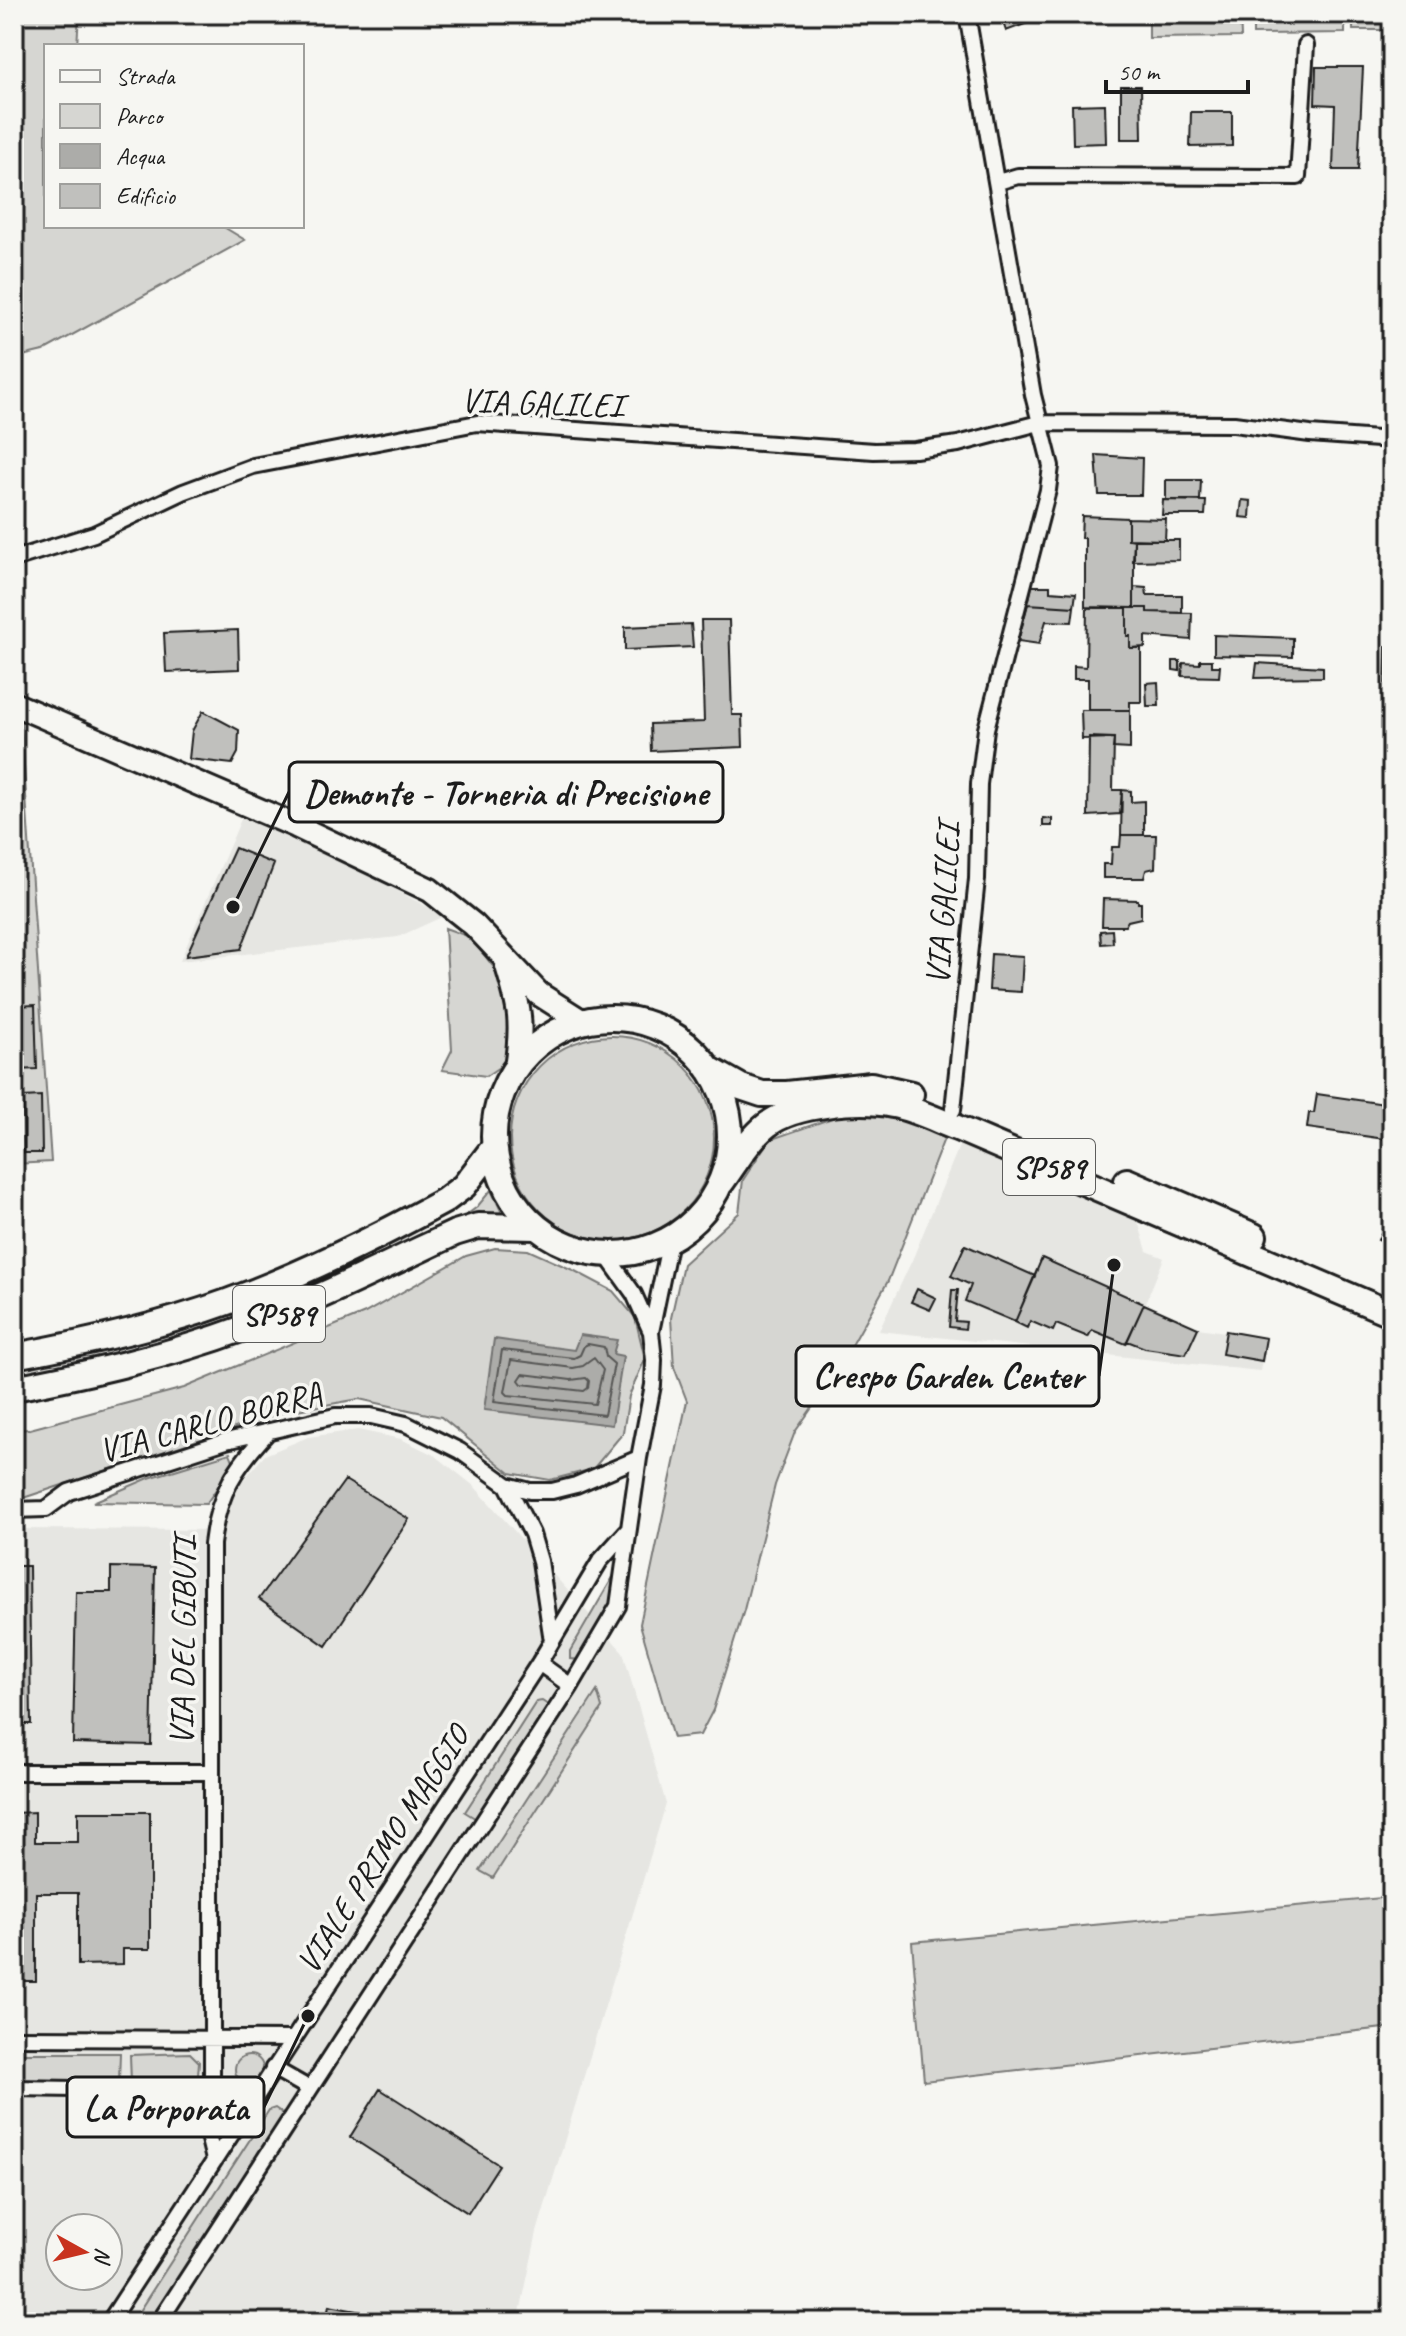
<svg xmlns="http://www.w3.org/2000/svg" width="1406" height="2336" viewBox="0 0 1406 2336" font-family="Caveat,sans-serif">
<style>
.built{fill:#e6e6e2;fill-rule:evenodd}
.green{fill:#d6d6d2;stroke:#797977;stroke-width:2}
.water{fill:#acaca9;stroke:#727271;stroke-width:2}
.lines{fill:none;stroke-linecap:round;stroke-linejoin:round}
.shore{stroke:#565654;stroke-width:2}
.building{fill:#c0c0bd;stroke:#1c1c1c;stroke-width:2}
.street-casing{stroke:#1c1c1c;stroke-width:20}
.secondary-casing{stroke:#1c1c1c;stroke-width:28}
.primary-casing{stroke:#1c1c1c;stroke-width:30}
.street{stroke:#f6f6f2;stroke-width:14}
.secondary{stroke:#f6f6f2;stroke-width:22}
.primary{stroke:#f6f6f2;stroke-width:24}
.labels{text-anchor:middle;stroke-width:7;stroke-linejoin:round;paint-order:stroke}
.shield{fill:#f6f6f2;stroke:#5d5d5c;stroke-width:2}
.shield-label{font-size:32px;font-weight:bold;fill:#1c1c1c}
.street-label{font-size:34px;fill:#1c1c1c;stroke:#f6f6f2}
.leader{fill:none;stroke:#1c1c1c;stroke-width:3}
.callout-dot{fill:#1c1c1c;stroke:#f6f6f2;stroke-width:3}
.callout{fill:#f6f6f2;stroke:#1c1c1c;stroke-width:3}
.callout-label{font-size:36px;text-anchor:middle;font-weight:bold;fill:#1c1c1c}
</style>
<rect width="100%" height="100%" fill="#f6f6f2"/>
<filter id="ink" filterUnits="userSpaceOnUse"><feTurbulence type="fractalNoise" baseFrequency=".0125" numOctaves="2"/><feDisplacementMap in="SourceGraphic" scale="16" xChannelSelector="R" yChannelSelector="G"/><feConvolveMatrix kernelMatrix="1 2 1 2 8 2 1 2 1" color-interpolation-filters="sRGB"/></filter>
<g filter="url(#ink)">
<path class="built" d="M242,817L370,876L444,916L398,937L180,961Z
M960,1144L1137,1218L1147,1251L1164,1258L1145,1304L1198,1328L1266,1338L1260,1371L879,1331L913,1258Z
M358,1430L401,1439L436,1456L474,1486L623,1652L666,1804L537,2232L518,2322H14V1529L221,1530L232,1493L265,1455L308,1437ZM60,2228H108V2276H60Z"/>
<path class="green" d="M14,14H79L77,46H46V226H222L245,240L43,351L14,358Z
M1149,14H1240L1241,37L1149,38Z
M1253,14H1345V33L1253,34Z
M1353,14H1392V30H1353Z
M14,719L21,722L51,1162L14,1164Z
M445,928L470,937L506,983L515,1025L508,1061L486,1076L442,1070L452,1050Z
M510 1138a102 102 0 1 1 204 0a102 102 0 1 1-204 0Z
M838,1116H907L947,1131L888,1281L837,1372L795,1432L775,1485L744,1610L713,1710L700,1735L673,1738L640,1624L687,1401L674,1367L671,1318L683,1264L739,1213L743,1180L769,1140Z
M491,1190L504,1217L457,1222L477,1207Z
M495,1248L528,1250L575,1271L613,1291L635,1317L645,1359L629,1396L623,1433L593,1469L550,1480L510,1473L441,1417L359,1399L280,1413L14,1501V1430L30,1429L184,1388L365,1313L466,1256Z
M230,1453L234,1463L206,1504L93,1502L149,1478Z
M620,1565L605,1623L582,1660L570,1659V1651Z
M597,1691L602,1708L493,1878L480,1871Z
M542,1701L548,1705L549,1713L478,1820L465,1812L536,1702Z
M1392,1897V2027L924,2081L912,1942Z
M14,2053H120L119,2081H14Z
M190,2053L199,2062L198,2075L193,2082H131L130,2055Z
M235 2069a14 14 0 1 1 28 0a14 14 0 1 1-28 0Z
M275,2108L282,2113L283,2121L153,2322H132L269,2110Z"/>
<path class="water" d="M580,1335L617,1340L613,1354L623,1356L612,1425L484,1410L494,1339L574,1350Z"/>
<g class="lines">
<path class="shore" d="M588,1344L604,1347L606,1357L614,1364L604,1415L494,1402L502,1350L574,1358L580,1355L584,1346Z
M594,1358L603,1370L595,1404L508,1395L505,1392L511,1360L573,1368L583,1366Z
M523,1374L571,1380L586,1378L589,1381L588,1388L584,1391L522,1384L519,1380Z"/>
</g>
<path class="building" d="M1000,14H1052L1006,31Z
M1316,67H1363L1358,170H1333L1335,105L1315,104Z
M1121,86H1141L1142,139H1121Z
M1105,104L1106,143L1073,144L1072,105Z
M1191,112H1232V146L1190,147Z
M1096,455L1142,458L1141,495H1099Z
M1166,480H1201L1200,500H1166Z
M1163,500L1206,501L1205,515H1162Z
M1242,500L1251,501L1250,518L1240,517Z
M1082,516L1128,518V539L1134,540V608L1085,607V538H1081Z
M1128,518L1166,519L1165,540L1128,539Z
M1134,540H1179V560L1133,561Z
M1032,586H1050V591L1076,593L1074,607L1028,604Z
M1134,587L1146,588L1147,595H1182V613L1147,612V608H1134Z
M1028,604L1074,607L1072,622L1046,621L1039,644L1018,641Z
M1087,608H1127V636H1130V648H1141V702H1130V710H1088V679H1074V666L1086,667Z
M1127,608H1147V612L1192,613L1191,640L1145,636V647L1130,648V636H1127Z
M701,620H729L732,715H742L743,747L651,751L650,724L704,722Z
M691,624L693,647L625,650V627Z
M238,630L239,669L166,672L164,633Z
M1214,635L1293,638V657L1214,655Z
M1386,647H1392V692H1385Z
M1200,660H1212V666H1220L1219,677L1182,676L1183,663L1200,664Z
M1173,661H1180V671L1173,670Z
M1257,663L1323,667V677L1255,678Z
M1158,682L1159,706H1147L1146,683Z
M1081,710H1130V749L1113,748L1114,738L1082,739Z
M203,711L239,730L238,753L232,764L189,759L192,731Z
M1089,737L1114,738L1113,790H1122L1120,814L1088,816Z
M1122,790L1131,791V802L1144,801V835H1121Z
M1043,818L1052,819V826H1043Z
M1121,835H1156L1155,868L1146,870L1144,878H1103V864H1111L1112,847H1120Z
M235,848L274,864L241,949L186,956Z
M1103,899L1138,900V903H1141V918L1128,921L1125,926H1102Z
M1112,930L1113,943L1101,944L1100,931Z
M991,954L1023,956L1021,992L989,990Z
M35,1005L37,1069L16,1070L15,1006Z
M1317,1094L1392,1105V1140L1307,1128L1309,1113H1314Z
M41,1096L42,1153H24L23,1097Z
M1392,1208V1246L1378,1240Z
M965,1245L1035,1276L1015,1322L965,1301L971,1285L951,1276Z
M1042,1258L1144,1304L1126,1344L1092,1330L1088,1337L1056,1324L1053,1331L1030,1321L1027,1328L1015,1322Z
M917,1289L936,1298L930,1310L911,1302Z
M952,1290H958L955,1321L966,1322L965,1329L949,1327Z
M1144,1304L1198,1328L1186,1354L1145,1348L1127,1341Z
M1226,1331L1266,1338L1262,1361L1222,1354Z
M345,1480L409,1519L326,1646L259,1599Z
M14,1566H29L31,1724H14Z
M111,1567L155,1568L151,1745L73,1743L76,1592H111Z
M35,1812V1842H78V1812H150V1949H123V1964L78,1965V1893H36V1981H14V1813Z
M380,2089L499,2165L468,2213L350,2137Z
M329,2306L417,2322H326Z"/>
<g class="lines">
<g class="street-casing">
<path id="street" d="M998,182L1018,176L1298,177L1306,45
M14,559L94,534L183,492L253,466L477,423L874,451L915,450L958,444L1039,423L1234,424L1310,434L1392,440
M953,1110L977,879L979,784L986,729L1048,490L1051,466L1033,395L967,14
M606,1255L634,1294L651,1332
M507,1485L532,1534L540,1561L552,1641
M14,1510L46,1509L69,1492L226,1441L335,1416H371L406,1424L460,1451L507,1485L530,1491H552L576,1485L639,1458
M539,1663L571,1686
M14,1772H210
M14,2038L292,2039
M273,2068L310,2089
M14,2088L257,2092
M189,2090L202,2110L214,2160
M212,2090V1544C218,1493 235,1467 269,1431
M109,2322L539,1663L600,1561L627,1531
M159,2322L571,1686L618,1606L639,1458L653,1385L654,1360L651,1332L670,1240"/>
</g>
<g class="secondary-casing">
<path id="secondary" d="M14,704L296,826L430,890L474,925L539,994L583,1022
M507,966C520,1008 523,1023 516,1068"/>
</g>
<g class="primary-casing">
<path id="primary" d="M494 1136a118 118 0 1 1 236 0a118 118 0 1 1-236 0Z
M709,1069L741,1087L762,1094H787L871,1085L911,1094
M1127,1181L1254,1236
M721,1183C735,1164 748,1140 767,1125C794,1104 861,1098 893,1105C915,1109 936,1120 957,1128L1392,1314
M14,1356C86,1343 158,1327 227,1302C302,1275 374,1239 444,1201L464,1186L494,1147
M14,1388C92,1373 169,1356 244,1328C316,1300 385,1266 455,1233L478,1226L535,1227"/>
</g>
<use href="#street" class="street"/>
<use href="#secondary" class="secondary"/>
<use href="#primary" class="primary"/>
</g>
</g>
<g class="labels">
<g class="shield">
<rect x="1003" y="1139" width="92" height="56" rx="6"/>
<rect x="233" y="1286" width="92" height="56" rx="6"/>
</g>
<g class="shield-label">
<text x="1049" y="1178">SP589</text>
<text x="279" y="1325">SP589</text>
</g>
<g class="street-label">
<text transform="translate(542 402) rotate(2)" y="12">VIA GALILEI</text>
<text transform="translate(942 904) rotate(-86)" y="12">VIA GALILEI</text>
<text transform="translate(210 1421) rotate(-15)" y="12">VIA CARLO BORRA</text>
<text transform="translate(182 1641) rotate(-89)" y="12">VIA DEL GIBUTI</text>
<text transform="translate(382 1849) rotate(-57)" y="12">VIALE PRIMO MAGGIO</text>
</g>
</g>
<path class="leader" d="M233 907L289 792M1114 1265L1099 1376M308 2016L264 2107"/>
<g class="callout-dot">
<circle cx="233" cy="907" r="8"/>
<circle cx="1114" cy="1265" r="8"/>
<circle cx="308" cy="2016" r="8"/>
</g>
<g class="callout">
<rect x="289" y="762" width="434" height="60" rx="8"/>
<rect x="796" y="1346" width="303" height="60" rx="8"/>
<rect x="67" y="2077" width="197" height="60" rx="8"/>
</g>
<g class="callout-label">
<text x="506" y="805">Demonte - Torneria di Precisione</text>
<text x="948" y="1388">Crespo Garden Center</text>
<text x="166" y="2120">La Porporata</text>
</g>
<rect width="1406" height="2336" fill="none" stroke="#f6f6f2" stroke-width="48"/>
<rect x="24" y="24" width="1358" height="2288" fill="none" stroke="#1c1c1c" stroke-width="3" filter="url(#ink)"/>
<rect x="44" y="44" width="260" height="184" fill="#f6f6f2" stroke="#9f9f9c" stroke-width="2"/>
<rect x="60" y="70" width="40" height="12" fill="#f6f6f2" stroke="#9f9f9c" stroke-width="2"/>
<text x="116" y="84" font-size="24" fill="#1c1c1c">Strada</text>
<rect x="60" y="104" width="40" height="24" fill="#d6d6d2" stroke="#9f9f9c" stroke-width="2"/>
<text x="116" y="124" font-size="24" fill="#1c1c1c">Parco</text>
<rect x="60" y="144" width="40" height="24" fill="#acaca9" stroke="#9f9f9c" stroke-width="2"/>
<text x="116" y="164" font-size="24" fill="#1c1c1c">Acqua</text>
<rect x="60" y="184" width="40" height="24" fill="#c0c0bd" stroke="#9f9f9c" stroke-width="2"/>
<text x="116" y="204" font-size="24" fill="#1c1c1c">Edificio</text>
<g transform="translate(84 2252) rotate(98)"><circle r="38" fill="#f6f6f2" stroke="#9f9f9c" stroke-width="2"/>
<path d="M0-6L14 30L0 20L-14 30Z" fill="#c8321e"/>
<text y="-12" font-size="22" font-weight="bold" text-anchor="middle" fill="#1c1c1c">N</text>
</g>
<path d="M1106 80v12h142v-12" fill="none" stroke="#1c1c1c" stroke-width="4"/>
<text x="1118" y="80" font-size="24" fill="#1c1c1c" stroke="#f6f6f2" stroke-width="6" paint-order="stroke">50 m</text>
</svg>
